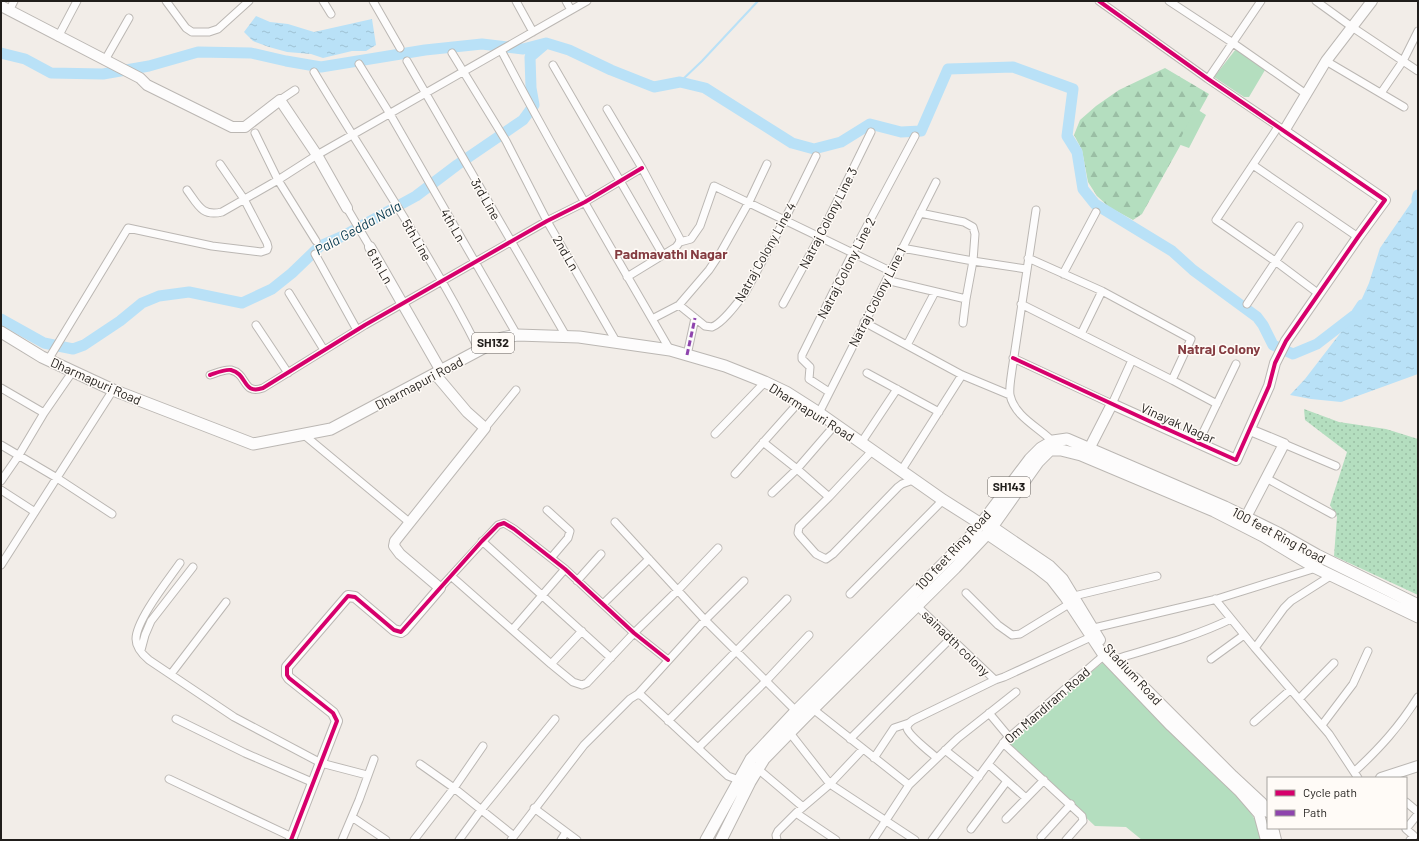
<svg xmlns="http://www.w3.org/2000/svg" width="1419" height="841" viewBox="0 0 1419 841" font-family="Barlow,sans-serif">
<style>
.green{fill:url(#green-dots)}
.forest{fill:url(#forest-firs)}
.pitch{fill:#b4debf}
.water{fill:url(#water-ripples)}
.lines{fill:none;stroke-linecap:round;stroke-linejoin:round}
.stream{stroke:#b9e1f7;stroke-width:2}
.river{stroke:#b9e1f7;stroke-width:11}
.street-casing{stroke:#bbb7b3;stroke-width:9}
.secondary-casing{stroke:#bbb7b3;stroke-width:12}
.primary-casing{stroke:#bbb7b3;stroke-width:13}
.street{stroke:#fdfcfc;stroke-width:7}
.secondary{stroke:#fdfcfc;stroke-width:10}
.primary{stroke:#fdfcfc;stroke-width:11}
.quiet{stroke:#8e44ad;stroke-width:3;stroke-dasharray:6 3;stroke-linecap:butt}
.cycleway-casing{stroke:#fffbf7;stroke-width:6}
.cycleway{stroke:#d6006c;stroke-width:4}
.labels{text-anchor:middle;stroke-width:3;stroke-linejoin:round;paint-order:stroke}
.shield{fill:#fffbf7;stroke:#64605d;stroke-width:1}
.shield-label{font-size:12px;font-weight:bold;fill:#211e1b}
.street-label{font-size:13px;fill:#211e1b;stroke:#fffbf7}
.water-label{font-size:14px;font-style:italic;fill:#073a50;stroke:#fffbf7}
.neighbourhood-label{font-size:14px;font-weight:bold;fill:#853c41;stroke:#fffbf7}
</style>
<defs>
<pattern id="green-dots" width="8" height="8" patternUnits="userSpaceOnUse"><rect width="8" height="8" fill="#b4debf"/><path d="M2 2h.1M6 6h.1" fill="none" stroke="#9abea4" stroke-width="1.8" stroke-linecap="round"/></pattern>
<pattern id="forest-firs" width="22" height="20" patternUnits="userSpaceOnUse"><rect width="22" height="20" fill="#b4debf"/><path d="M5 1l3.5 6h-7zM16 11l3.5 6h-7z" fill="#9abea4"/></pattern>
<pattern id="water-ripples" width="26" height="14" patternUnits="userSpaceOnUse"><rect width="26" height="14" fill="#b9e1f7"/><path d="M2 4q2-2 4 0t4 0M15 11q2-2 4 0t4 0" fill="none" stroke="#9fc1d3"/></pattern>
</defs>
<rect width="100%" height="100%" fill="#f2ede8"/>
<path class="green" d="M1304,409L1339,422L1386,429L1418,439V595L1334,556L1337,517L1330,505L1347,452L1305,420Z"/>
<path class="forest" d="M1165,68L1209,94L1142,214L1133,220L1109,207L1097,196L1088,182L1082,150L1074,135L1080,120L1096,106L1119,90Z"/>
<path class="pitch" d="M1236,49L1265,70L1249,97H1244L1214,77Z
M1195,108L1206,115L1189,148L1178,144Z
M1102,663H1106L1247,807L1259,826L1261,840H1142L1126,827L1095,826L1007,743Z"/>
<path class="water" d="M256,16L270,22L288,24L314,32L372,19L376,45L366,51H352L323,58L311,54L287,52L269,47L253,41L244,32Z
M1418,198V374L1341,402L1311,399L1290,395L1305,379L1355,314L1369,283L1380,248L1411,203Z"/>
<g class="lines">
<path class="stream" d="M680,82L702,61L758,1"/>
<path class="river" d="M1,53L25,59L51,73L103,74L149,66L198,52L251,53L286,61L321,67L425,50L482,44L523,49L546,43L569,50L611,70L654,87L680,82L705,88L792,143L814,149L841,142L870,124L901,132L921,131L948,69L1013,67L1073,89L1067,136L1077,152L1083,189L1095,204L1172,251L1193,270L1257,317L1263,325L1273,345L1293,354L1317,344L1356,314L1362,305
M1418,195L1417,199L1418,212
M1,319L44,343L73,349L84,345L120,321L142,303L159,296L189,292L242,303L272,289L292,273L320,246L343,236L416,196L457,165L523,120L534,105L531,88L530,57L544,45"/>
<g class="street-casing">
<path id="street" d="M166,1L186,28L192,32H209L218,29L249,1
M323,1L331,14
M373,1L400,48
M516,1L533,32
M566,1L571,10
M1099,1L1208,79L1282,129
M1169,1L1233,43L1306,94
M1316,1L1352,27L1418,71
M9,11L14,1
M58,37L77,1
M501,50C554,152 613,251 670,350
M452,53L506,141L547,221L617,343
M105,60L129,18
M407,61L566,336
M1326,61L1404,107
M359,64L390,114L517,335
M553,65L663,255
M314,72C369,164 431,254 479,350
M1208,79L1261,1
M1381,93L1403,61L1418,31
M280,100L295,90
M607,109L642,168L680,239L679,243L676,247L627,277
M1278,127L1216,220L1275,261L1319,294
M255,133L278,180L316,241
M1253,165L1358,237
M187,190C198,205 202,217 222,212L278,180L317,155L587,1
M347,208L370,247
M1036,210L1012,370C1011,378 1009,388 1010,395C1015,418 1041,428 1055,444
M920,213L964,222L973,227L975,234L973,261L1026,269
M680,242L691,239L700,226L714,186L890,271
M315,254L357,330
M1063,274L1096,212
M886,280L966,299L973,261L902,248
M289,293L324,350
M783,304L820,236L871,132
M1021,304L1172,380L1191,339L1102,291L1028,258
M1247,304L1299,226
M679,305L705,326L712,327C723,323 738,302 745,293L785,219L816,156
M652,319L679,305L709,270L721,252L749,202L767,164
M864,322L962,375L1010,395
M963,323L966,299
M256,325L288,373
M1081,334L1102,291
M907,345L935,292
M687,355L695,318
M1013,358L1112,404L1132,360
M48,360L128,228L212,246L261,252L267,250L268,247L267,243L244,199L220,164
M867,373L939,412
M210,375C216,373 225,369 231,370C248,374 242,395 263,388L365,325L547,221L585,202L642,168
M1172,380L1217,404
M1,388L44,413
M829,392L809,379L810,367L802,359V355L853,252L915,136
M819,413L936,182
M485,428L516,390
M303,434L409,522
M715,434L765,382
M763,442L797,469L829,497
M861,443L897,389
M1198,443L1236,364
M1284,444L1336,466
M1,445L57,478L112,514
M872,451L829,497L799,527L798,533L800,536L816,554L826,559L833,554L898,487L902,484L913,480
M901,471L962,375
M735,474L800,401
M1266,478L1332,514
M1,481L19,455L44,413L73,371
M1,490L35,512
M772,493L797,469L835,425
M547,510L570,531L568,538L551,558
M615,522L705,620L799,714
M482,541L611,658
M180,563C169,579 136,620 136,639C136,647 143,655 149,660L234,717L321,763L367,775
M1,565L113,390
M451,576L551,664L573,682L582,685L587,683L634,633L678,590L718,548
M577,581L601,554
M440,588L498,525L504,523L514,529L565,569L634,633L668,660
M966,593L998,625L1012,635L1020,634L1069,604
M850,594L943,500
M1074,596L1157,576
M1215,599L1255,648L1329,734L1358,778
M603,604L649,559
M917,606L995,680
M1094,628L1217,599L1316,568
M513,629L565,569
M1255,648L1284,608L1291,601L1332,575
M141,650L145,635L151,621L193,567
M1116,659C1155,647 1194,637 1231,619
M1211,659L1244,635
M551,664L582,631
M171,674L226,602
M638,694L705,620L744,581
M1299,699L1334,663
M813,709L909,785
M989,713L1009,737
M176,719L245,753L314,783
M668,721L787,599
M1254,722L1290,690
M1322,725L1353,684L1368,651
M790,733L830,784L915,840
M850,739L951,638
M1003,743L1082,816L1083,821L1081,823L1066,840
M698,748L766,681L809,635
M945,750L979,777
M874,758L894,728L909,723
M937,758C931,753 908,735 907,728C907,724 910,722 913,720L995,680L1004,677L1091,637
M420,764L454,788L514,836
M988,764L1026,798
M758,769L803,807
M1354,772C1380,748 1399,727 1418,697
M169,779L292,837
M1406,802L1418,812
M534,808L577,840
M796,813L836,840
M352,817L386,840
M1006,819L1044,780
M971,829L1007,781
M1041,837L1071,804
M342,840L359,800L374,759
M414,840L454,788L483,746
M459,840L481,810L555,719
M511,840L584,745L630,699L638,694L642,696L728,776L739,780
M561,840L566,832
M777,840L776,835L778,831L796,813L830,784L863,749
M873,840L909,785L958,738L1016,692
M932,840L1005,741L1109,651
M1410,840L1414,836L1406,829L1418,814"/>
</g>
<g class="secondary-casing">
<path id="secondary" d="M1,6L140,78L147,85L232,127H245L280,100L317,155L347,208
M370,247L441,371
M1089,449L1112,404L1236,460L1269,386L1275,363L1286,341L1358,237L1385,200L1284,131L1326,61L1372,1
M1246,517L1284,444L1250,430
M987,523L1050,566L1063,579L1100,640
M987,534L1037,568L1051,579L1065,597L1104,656L1171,726L1240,792L1259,814L1266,840
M1135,678L1233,776L1262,803L1268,812
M1381,778L1418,766
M1273,828L1276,840
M291,840L337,721L333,713L289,678L287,675V667L348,596L355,597L394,630L401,632L404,630L440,588L400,554L394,546L395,541L485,428L467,412L435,374"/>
</g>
<g class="primary-casing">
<path id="primary" d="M1,332L42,357L113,390L253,444L331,429L502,338L517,335L579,337L670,350L725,366L765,382L786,392L819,413L943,500L981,524
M706,840L751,759L796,711L968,539L981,524L1030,459L1041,448L1053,441L1067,439L1225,507L1278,533L1317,555L1418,605
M721,840L750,782L764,759L804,718L955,568L987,534L1038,462L1050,450H1061L1081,455L1214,511L1263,536L1316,568L1418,617"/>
</g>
<use href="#street" class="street"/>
<use href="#secondary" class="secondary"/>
<use href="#primary" class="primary"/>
<path class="quiet" d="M687,355L695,318"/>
<g class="cycleway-casing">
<path id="cycleway" d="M1013,358L1149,421L1236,460L1269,386L1275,363L1286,341L1358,237L1385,200L1208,79L1099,1
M210,375C216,373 225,369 231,370C248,374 242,395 263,388L365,325L547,221L585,202L642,168
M291,840L337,721L333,713L289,678L287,675V667L348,596L355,597L394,630L401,632L482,541L498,525L504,523L514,529L565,569L634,633L668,660"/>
</g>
<use href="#cycleway" class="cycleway"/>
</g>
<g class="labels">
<g class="shield">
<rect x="472" y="333" width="42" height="20" rx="3"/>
<rect x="988" y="477" width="42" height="20" rx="3"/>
</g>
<g class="shield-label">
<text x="493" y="347">SH132</text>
<text x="1009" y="491">SH143</text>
</g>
<g class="street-label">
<text transform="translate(486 199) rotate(60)" y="5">3rd Line</text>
<text transform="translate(828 218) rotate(-63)" y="5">Natraj Colony Line 3</text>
<text transform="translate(453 225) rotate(60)" y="5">4th Ln</text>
<text transform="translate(417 240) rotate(60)" y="5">5th Line</text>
<text transform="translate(765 252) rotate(-61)" y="5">Natraj Colony Line 4</text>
<text transform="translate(566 253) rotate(60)" y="5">2nd Ln</text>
<text transform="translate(380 266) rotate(60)" y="5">6 th Ln</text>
<text transform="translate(846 268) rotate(-63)" y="5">Natraj Colony Line 2</text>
<text transform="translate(877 297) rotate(-63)" y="5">Natraj Colony Line 1</text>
<text transform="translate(96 381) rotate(24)" y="5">Dharmapuri Road</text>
<text transform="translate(419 383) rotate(-28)" y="5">Dharmapuri Road</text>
<text transform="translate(812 412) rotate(32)" y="5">Dharmapuri Road</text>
<text transform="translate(1178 423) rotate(24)" y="5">Vinayak Nagar</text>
<text transform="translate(1279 535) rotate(28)" y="5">100 feet Ring Road</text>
<text transform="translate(953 550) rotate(-47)" y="5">100 feet Ring Road</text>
<text transform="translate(956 643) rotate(44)" y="5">sainadth colony</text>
<text transform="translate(1133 674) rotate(47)" y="5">Stadium Road</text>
<text transform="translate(1047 705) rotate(-41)" y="5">Om Mandiram Road</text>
</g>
<g class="water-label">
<text transform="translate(358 228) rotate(-29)" y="5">Pala Gedda Nala</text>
</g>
<g class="neighbourhood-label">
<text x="671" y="259">Padmavathi Nagar</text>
<text x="1219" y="354">Natraj Colony</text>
</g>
</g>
<rect width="1419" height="841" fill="none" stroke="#211e1b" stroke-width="4"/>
<rect x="1267" y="777" width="140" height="52" fill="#fffbf7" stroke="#a6a39f"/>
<rect x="1275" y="790" width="20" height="6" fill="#d6006c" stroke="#a6a39f"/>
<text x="1303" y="797" font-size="12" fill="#211e1b">Cycle path</text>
<rect x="1275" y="810" width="20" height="6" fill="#8e44ad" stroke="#a6a39f"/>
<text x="1303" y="817" font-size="12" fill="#211e1b">Path</text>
</svg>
